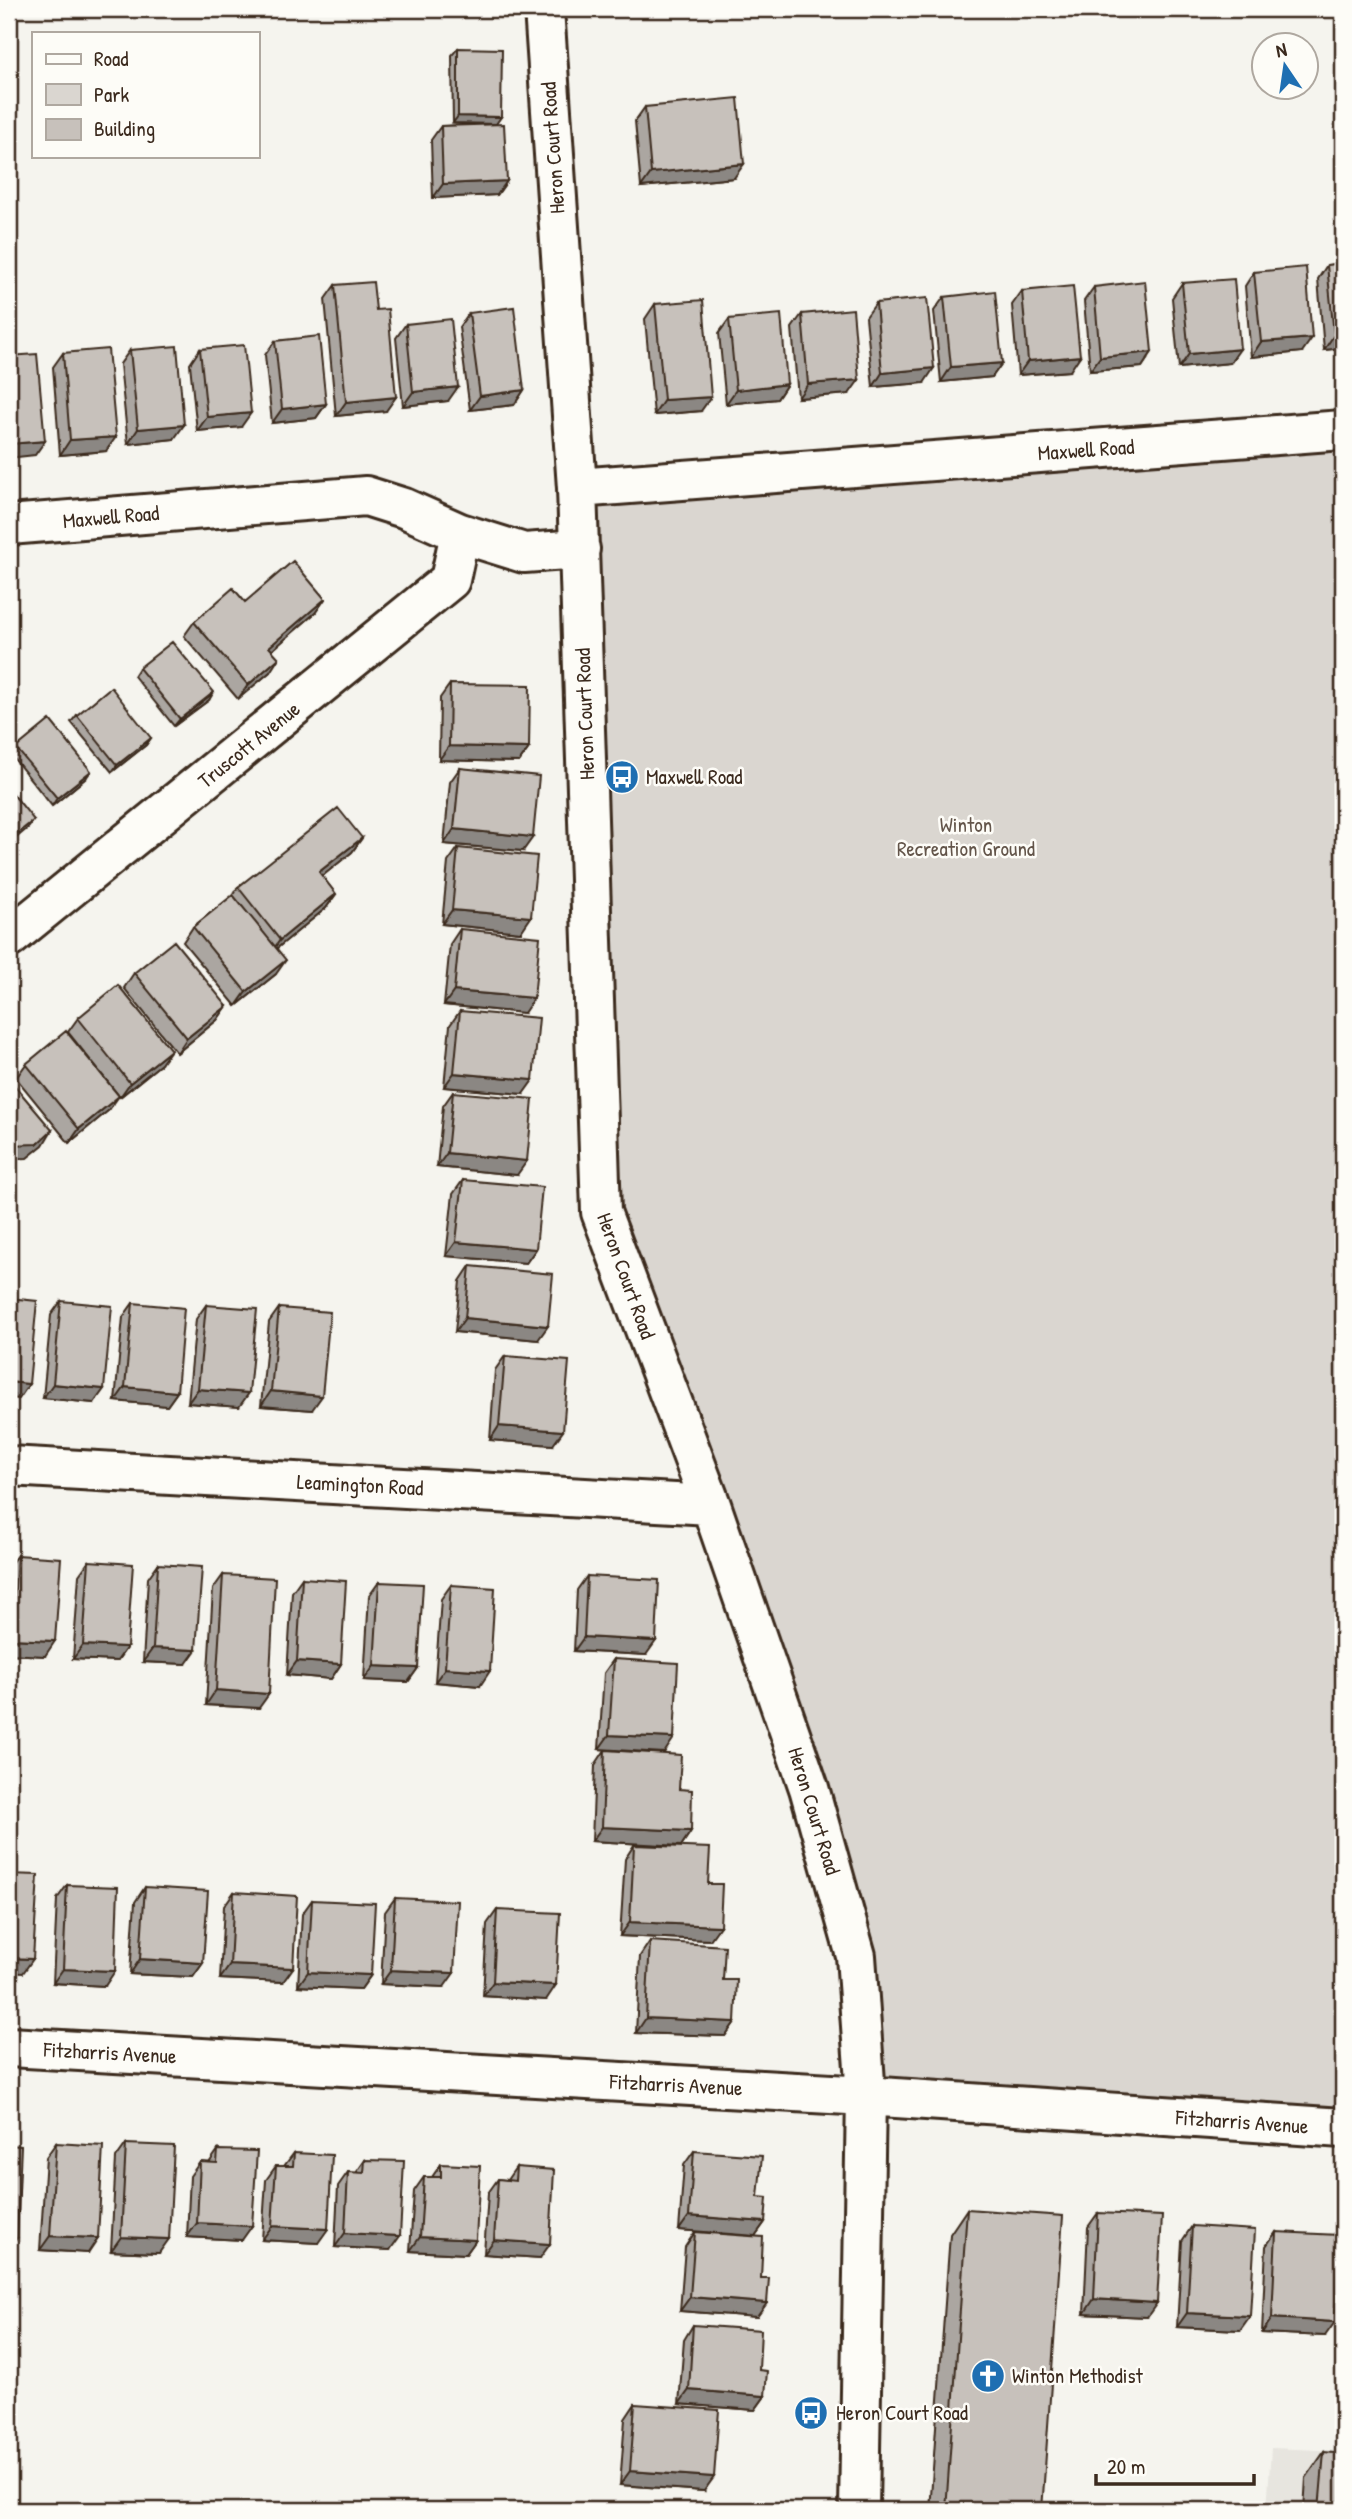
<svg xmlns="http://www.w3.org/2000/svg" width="1352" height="2519" viewBox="0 0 1352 2519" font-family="'Patrick Hand',sans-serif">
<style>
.built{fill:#e7e5df}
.green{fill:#dad6d0;stroke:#8a8077;stroke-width:2}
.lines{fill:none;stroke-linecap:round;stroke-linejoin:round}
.minor-casing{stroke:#3b2a1e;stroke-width:44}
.minor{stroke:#fdfcf7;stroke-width:38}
.wall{fill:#aba6a1;stroke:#3b2a1e;stroke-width:2}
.shaded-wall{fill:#8b8783;stroke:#3b2a1e;stroke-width:2}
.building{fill:#c7c1bb;stroke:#3b2a1e;stroke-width:2}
.labels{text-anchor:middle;stroke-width:5;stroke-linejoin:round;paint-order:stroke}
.street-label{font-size:21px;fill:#3b2a1e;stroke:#fdfcf7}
.poi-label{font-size:21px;fill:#3b2a1e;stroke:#fdfcf7;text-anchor:start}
.park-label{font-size:21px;fill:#63554a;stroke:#fdfcf7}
</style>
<rect width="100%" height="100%" fill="#f5f4ee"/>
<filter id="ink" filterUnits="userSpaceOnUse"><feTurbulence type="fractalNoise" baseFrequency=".0143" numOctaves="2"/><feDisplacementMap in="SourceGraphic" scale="14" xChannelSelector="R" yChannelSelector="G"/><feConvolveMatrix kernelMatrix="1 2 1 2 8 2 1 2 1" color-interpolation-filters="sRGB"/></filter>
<g filter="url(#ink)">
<path class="built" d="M1271,2448L1343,2451V2510H1267Z"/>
<path class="green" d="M1343,430V2128L866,2096L856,1956L601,1212L577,488Z"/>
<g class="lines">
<g class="minor-casing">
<path id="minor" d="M544,9L577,488L601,1212L711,1505L809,1788L856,1956L866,2096L859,2510
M577,488L1343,430
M9,525L366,496L404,508L460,533L524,553L580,549
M9,938L450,580L460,533
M9,1466L711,1505
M9,2047L866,2096L1343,2128"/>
</g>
<use href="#minor" class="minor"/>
</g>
<path class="wall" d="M458,48L496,124L507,181L497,195L433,198L431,140L441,126L495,124L453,123L452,55Z
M645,107L734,178L641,187L635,121Z
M1343,263V348L1324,350L1318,279L1327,265Z
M1254,272L1302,352L1251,357L1245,286Z
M1182,283L1230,363L1179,368L1172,298Z
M335,285L386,411L336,416L325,299Z
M1094,287L1152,352L1142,367L1090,371L1084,301Z
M1022,291L1070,371L1018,375L1012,305Z
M944,297L1002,363L992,377L941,382L934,311Z
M876,303L924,383L873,387L866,317Z
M655,304L701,411L654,415L645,319Z
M469,313L524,390L514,405L470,410L459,327Z
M802,314L849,394L798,398L792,328Z
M729,319L787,384L777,399L726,404L719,333Z
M406,324L448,401L403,406L396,338Z
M275,341L326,404L316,418L272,423L265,355Z
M200,349L241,427L197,431L190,364Z
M130,350L174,439L128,444L120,364Z
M63,353L106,451L60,455L53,367Z
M325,599L315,613L272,650L270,672L238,699L184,636L194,622L245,602Z
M139,668L209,700L174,726L134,676Z
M450,684L529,748L519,762L439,760L440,698Z
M77,715L151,738L146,745L112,772L71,722Z
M16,748L86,778L52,806L11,755Z
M460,768L523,851L444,844L450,782Z
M362,838L352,852L322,876L336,894L326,908L277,948L276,974L236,1006L183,942L193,927L232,896L238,887Z
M458,848L521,932L442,924L448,862Z
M460,929L524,1013L444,1005L450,944Z
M134,973L227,1006L217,1020L177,1053L124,988Z
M460,1011L523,1094L444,1087L450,1025Z
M78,1018L161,1064L120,1097L68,1032Z
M26,1064L109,1110L69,1143L16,1078Z
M453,1092L517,1175L437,1167L443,1106Z
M463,1180L536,1249L526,1263L446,1256L453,1194Z
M470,1266L538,1340L455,1332L460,1281Z
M61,1301L94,1403L43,1398L51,1315Z
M133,1303L177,1392L167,1406L115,1401L123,1317Z
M206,1305L239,1407L188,1403L196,1319Z
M279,1308L312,1410L261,1406L269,1322Z
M505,1356L553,1445L490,1440L495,1370Z
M17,1555L45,1656L9,1654V1566Z
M89,1561L127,1647L117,1661L73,1659L79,1575Z
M158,1564L186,1664L143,1662L148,1578Z
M223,1575L259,1708L206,1705L213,1589Z
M587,1576L646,1655L574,1651L577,1590Z
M302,1578L341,1664L331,1679L287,1675L292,1592Z
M379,1582L418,1668L408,1682L364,1680L369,1596Z
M451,1585L480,1686L435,1682L441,1599Z
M614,1659L664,1753L599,1749L604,1673Z
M605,1750L679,1789L691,1831L681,1846L592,1841L595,1765Z
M634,1845L708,1884L710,1940L620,1936L625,1859Z
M67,1885L105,1986L53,1983L57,1899Z
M145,1887L203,1963L193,1977L130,1974L135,1902Z
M234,1892L283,1982L220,1979L224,1906Z
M395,1898L444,1987L381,1984L385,1912Z
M312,1900L371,1975L361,1989L298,1986L302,1914Z
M497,1910L546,2000L483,1996L487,1924Z
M650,1941L723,1980L735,2022L725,2036L636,2033L640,1956Z
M56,2143L88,2253L40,2250L46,2157Z
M126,2144L159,2253L111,2251L116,2158Z
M218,2150L242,2240L187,2237L190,2176L200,2162L209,2163Z
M694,2151L758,2197L765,2222L755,2236L679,2230L684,2165Z
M294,2153L318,2243L262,2240L266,2180L276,2166H284Z
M365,2160L390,2250L335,2247L338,2186L348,2172L356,2173Z
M441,2164L476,2240L466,2254L410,2251L414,2191L424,2177H432Z
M516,2167L540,2258L484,2254L488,2193L498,2179L507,2180Z
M967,2209L1042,2510H930L950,2234Z
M1098,2213L1147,2317L1084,2314L1088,2227Z
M1192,2226L1240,2330L1177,2327L1182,2241Z
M695,2232L761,2278L757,2317L680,2311L685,2247Z
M1276,2232L1325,2336L1262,2333L1266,2246Z
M693,2325L759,2370L765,2396L755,2410L679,2404L684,2340Z
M635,2404L704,2491L620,2485L625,2419Z
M1324,2452L1343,2510H1304L1306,2478Z"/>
<path class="shaded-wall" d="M458,116L501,117L496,124L453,123Z
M744,164L734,178L641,187L651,173Z
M507,181L497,195L433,198L443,184Z
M1334,335H1343V348L1324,350Z
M1312,338L1302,352L1251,357L1261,342Z
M1240,349L1230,363L1179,368L1189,354Z
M1152,352L1142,367L1090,371L1100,357Z
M1080,356L1070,371L1018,375L1028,361Z
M1002,363L992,377L941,382L951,367Z
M934,368L924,383L873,387L882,373Z
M859,380L849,394L798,398L808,384Z
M787,384L777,399L726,404L736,390Z
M458,387L448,401L403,406L413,392Z
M524,390L514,405L470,410L480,396Z
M396,397L386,411L336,416L346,402Z
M711,397L701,411L654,415L664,400Z
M326,404L316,418L272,423L282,409Z
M251,413L241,427L197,431L207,417Z
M184,425L174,439L128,444L138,429Z
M116,437L106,451L60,455L70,440Z
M45,441L35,455L9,458V444Z
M325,599L315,613L260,661L269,647Z
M279,658L270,672L238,699L248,685Z
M214,692L209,700L174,726L180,719Z
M151,738L146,745L112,772L117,765Z
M449,746L529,748L519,762L439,760Z
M91,771L86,778L52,806L57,798Z
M34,820L29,827L9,844V840Z
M454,829L533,837L523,851L444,844Z
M362,838L352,852L309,887L319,872Z
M336,894L326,908L270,954L280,940Z
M452,910L531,917L521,932L442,924Z
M286,960L276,974L236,1006L246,992Z
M454,991L534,998L524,1013L444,1005Z
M227,1006L217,1020L177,1053L187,1038Z
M171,1050L161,1064L120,1097L130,1083Z
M454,1073L533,1080L523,1094L444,1087Z
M119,1096L109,1110L69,1143L79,1129Z
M52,1130L43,1145L27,1158L9,1159V1145Z
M447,1153L527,1161L517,1175L437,1167Z
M456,1242L536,1249L526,1263L446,1256Z
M465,1318L548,1326L538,1340L455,1332Z
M9,1382L29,1384L19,1399L9,1398Z
M53,1384L104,1389L94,1403L43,1398Z
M125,1387L177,1392L167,1406L115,1401Z
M198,1389L249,1393L239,1407L188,1403Z
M271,1391L322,1396L312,1410L261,1406Z
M499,1426L563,1431L553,1445L490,1440Z
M584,1637L656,1641L646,1655L574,1651Z
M12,1639L55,1641L45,1656L9,1654V1643Z
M83,1645L127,1647L117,1661L73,1659Z
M153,1648L196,1650L186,1664L143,1662Z
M297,1661L341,1664L331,1679L287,1675Z
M374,1666L418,1668L408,1682L364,1680Z
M445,1668L490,1671L480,1686L435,1682Z
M216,1690L269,1694L259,1708L206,1705Z
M609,1735L674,1738L664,1753L599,1749Z
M602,1827L691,1831L681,1846L592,1841Z
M630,1922L720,1926L710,1940L620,1936Z
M9,1958L33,1959L23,1973L9,1972Z
M140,1959L203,1963L193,1977L130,1974Z
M230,1965L293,1968L283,1982L220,1979Z
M63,1969L115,1971L105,1986L53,1983Z
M391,1970L454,1973L444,1987L381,1984Z
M308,1972L371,1975L361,1989L298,1986Z
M493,1982L556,1985L546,2000L483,1996Z
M646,2018L735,2022L725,2036L636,2033Z
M689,2216L765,2222L755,2236L679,2230Z
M197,2223L252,2226L242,2240L187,2237Z
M272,2226L328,2229L318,2243L262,2240Z
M345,2233L400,2236L390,2250L335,2247Z
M50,2236L98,2238L88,2253L40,2250Z
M121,2237L169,2239L159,2253L111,2251Z
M420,2237L476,2240L466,2254L410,2251Z
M9,2238H17L9,2250Z
M494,2240L550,2244L540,2258L484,2254Z
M690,2297L767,2303L757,2317L680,2311Z
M1094,2299L1157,2303L1147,2317L1084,2314Z
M1187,2313L1250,2316L1240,2330L1177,2327Z
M1272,2318L1335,2322L1325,2336L1262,2333Z
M689,2390L765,2396L755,2410L679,2404Z
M630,2471L714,2477L704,2491L620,2485Z"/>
<path class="building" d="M458,48L502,49L501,117L458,116Z
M738,98L744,164L651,173L645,107Z
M504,124L507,181L443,184L441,126Z
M1343,263V335H1334L1327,265Z
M1306,267L1312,338L1261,342L1254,272Z
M1234,279L1240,349L1189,354L1182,283Z
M1145,281L1152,352L1100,357L1094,287Z
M373,282L376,310L388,309L396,397L346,402L335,285Z
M1073,286L1080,356L1028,361L1022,291Z
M995,291L1002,363L951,367L944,297Z
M927,298L934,368L882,373L876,303Z
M703,300L711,397L664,400L655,304Z
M514,307L524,390L480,396L469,313Z
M853,309L859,380L808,384L802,314Z
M781,314L787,384L736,390L729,319Z
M451,319L458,387L413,392L406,324Z
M319,336L326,404L282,409L275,341Z
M244,345L251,413L207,417L200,349Z
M177,346L184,425L138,429L130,350Z
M108,349L116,437L70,440L63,353Z
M37,354L45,441L9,444V356Z
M293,561L325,599L269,647L279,658L248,685L194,622L233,588L245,602Z
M172,642L214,692L180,719L139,668Z
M450,684L530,685L529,748L449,746Z
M111,687L151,738L117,765L77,715Z
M50,720L91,771L57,798L16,748Z
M460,768L539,776L533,837L454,829Z
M9,789L34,820L9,840Z
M338,808L362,838L319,872L336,894L280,940L238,887Z
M458,848L537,856L531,917L452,910Z
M233,895L286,960L246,992L193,927Z
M460,929L540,937L534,998L454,991Z
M174,941L227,1006L187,1038L134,973Z
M118,985L171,1050L130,1083L78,1018Z
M460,1011L539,1018L533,1080L454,1073Z
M66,1031L119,1096L79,1129L26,1064Z
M9,1079L52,1130L37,1144L9,1145Z
M453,1092L533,1099L527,1161L447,1153Z
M463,1180L542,1187L536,1249L456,1242Z
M470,1266L553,1274L548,1326L465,1318Z
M9,1298L37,1301L29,1384L9,1382Z
M61,1301L112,1306L104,1389L53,1384Z
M133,1303L184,1308L177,1392L125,1387Z
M206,1305L257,1309L249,1393L198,1389Z
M279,1308L330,1312L322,1396L271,1391Z
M505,1356L569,1361L563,1431L499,1426Z
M17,1555L61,1558L55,1641L12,1639Z
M89,1561L133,1564L127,1647L83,1645Z
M158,1564L202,1567L196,1650L153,1648Z
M223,1575L275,1578L269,1694L216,1690Z
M587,1576L659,1580L656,1641L584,1637Z
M302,1578L346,1581L341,1664L297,1661Z
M379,1582L423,1584L418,1668L374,1666Z
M451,1585L495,1588L490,1671L445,1668Z
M614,1659L678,1663L674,1738L609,1735Z
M605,1750L681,1755L679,1789L692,1790L691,1831L602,1827Z
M634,1845L710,1848L708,1884H722L720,1926L630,1922Z
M9,1874L38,1875L33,1959L9,1958Z
M67,1885L118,1887L115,1971L63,1969Z
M145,1887L208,1891L203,1963L140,1959Z
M234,1892L297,1896L293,1968L230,1965Z
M395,1898L458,1901L454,1973L391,1970Z
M312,1900L375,1903L371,1975L308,1972Z
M497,1910L560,1913L556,1985L493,1982Z
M650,1941L725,1946L723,1980H737L735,2022L646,2018Z
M56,2143L103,2146L98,2238L50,2236Z
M126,2144L174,2146L169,2239L121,2237Z
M9,2145L21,2146L17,2238H9Z
M218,2150L257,2151L252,2226L197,2223L200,2162L217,2163Z
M694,2151L762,2156L758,2197L767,2198L765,2222L689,2216Z
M294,2153L332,2155L328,2229L272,2226L276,2166H293Z
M365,2160L404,2161L400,2236L345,2233L348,2172L364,2173Z
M441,2164L480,2166L476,2240L420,2237L424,2177H441Z
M516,2167L554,2170L550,2244L494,2240L498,2179L515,2181Z
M967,2209L1063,2216L1042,2510H946Z
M1098,2213L1162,2216L1157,2303L1094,2299Z
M1192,2226L1255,2230L1250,2316L1187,2313Z
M695,2232L763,2237L761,2278H769L767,2303L690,2297Z
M1276,2232L1339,2235L1335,2322L1272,2318Z
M693,2325L761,2330L759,2370L767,2371L765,2396L689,2390Z
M635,2404L719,2410L714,2477L630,2471Z
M1324,2452L1343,2454V2510H1319Z
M713,2506L778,2509V2510H713Z"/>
</g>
<defs>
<g id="bus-disc" transform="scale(1.75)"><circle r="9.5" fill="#1f6fb2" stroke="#fdfcf7"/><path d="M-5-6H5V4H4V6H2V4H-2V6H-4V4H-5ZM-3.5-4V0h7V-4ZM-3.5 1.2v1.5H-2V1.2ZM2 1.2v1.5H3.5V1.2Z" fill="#fff"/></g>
<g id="church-disc" transform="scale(1.75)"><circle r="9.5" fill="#1f6fb2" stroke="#fdfcf7"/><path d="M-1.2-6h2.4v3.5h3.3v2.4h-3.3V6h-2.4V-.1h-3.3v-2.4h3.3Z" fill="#fff"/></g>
</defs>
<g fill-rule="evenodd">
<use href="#bus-disc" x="622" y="777"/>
<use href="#church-disc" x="988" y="2376"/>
<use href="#bus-disc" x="811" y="2413"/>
</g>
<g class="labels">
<g class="street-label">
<text transform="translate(553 148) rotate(-94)" y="7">Heron Court Road</text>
<text transform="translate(1086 450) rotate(-4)" y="7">Maxwell Road</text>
<text transform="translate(111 517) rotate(-5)" y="7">Maxwell Road</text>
<text transform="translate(585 714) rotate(-92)" y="7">Heron Court Road</text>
<text transform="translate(249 745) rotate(-39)" y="7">Truscott Avenue</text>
<text transform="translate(626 1276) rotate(70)" y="7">Heron Court Road</text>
<text transform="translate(360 1485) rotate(3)" y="7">Leamington Road</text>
<text transform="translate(814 1811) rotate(73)" y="7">Heron Court Road</text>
<text transform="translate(110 2053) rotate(3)" y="7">Fitzharris Avenue</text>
<text transform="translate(676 2085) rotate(3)" y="7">Fitzharris Avenue</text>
<text transform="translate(1242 2122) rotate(4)" y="7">Fitzharris Avenue</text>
</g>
<g class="poi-label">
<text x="646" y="784">Maxwell Road</text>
<text x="1012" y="2383">Winton Methodist</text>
<text x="836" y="2420">Heron Court Road</text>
</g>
<g class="park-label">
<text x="966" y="832">Winton<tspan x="966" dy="24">Recreation Ground</tspan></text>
</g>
</g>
<rect width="1352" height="2519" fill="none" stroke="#fdfcf7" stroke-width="35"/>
<rect x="18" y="18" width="1317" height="2484" fill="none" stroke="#3b2a1e" stroke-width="2.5" filter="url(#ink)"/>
<rect x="32" y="32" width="228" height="126" fill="#fdfcf7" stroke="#afa8a0" stroke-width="2"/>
<rect x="46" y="54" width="35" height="10" fill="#fdfcf7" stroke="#afa8a0" stroke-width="2"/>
<text x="94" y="66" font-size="21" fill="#3b2a1e">Road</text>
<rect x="46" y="84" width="35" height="21" fill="#dad6d0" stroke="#afa8a0" stroke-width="2"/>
<text x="94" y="102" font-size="21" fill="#3b2a1e">Park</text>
<rect x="46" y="119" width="35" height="21" fill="#c7c1bb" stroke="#afa8a0" stroke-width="2"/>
<text x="94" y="136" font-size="21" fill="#3b2a1e">Building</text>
<g transform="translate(1285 66) rotate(347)"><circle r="33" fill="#fdfcf7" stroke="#afa8a0" stroke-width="2"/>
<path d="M0-5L12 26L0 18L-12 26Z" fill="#1f6fb2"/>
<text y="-10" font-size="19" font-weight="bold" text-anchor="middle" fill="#3b2a1e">N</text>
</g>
<path d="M1096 2474v10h158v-10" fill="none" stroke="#3b2a1e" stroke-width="3.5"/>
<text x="1107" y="2474" font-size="21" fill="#3b2a1e" stroke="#fdfcf7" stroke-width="5" paint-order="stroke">20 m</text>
</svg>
